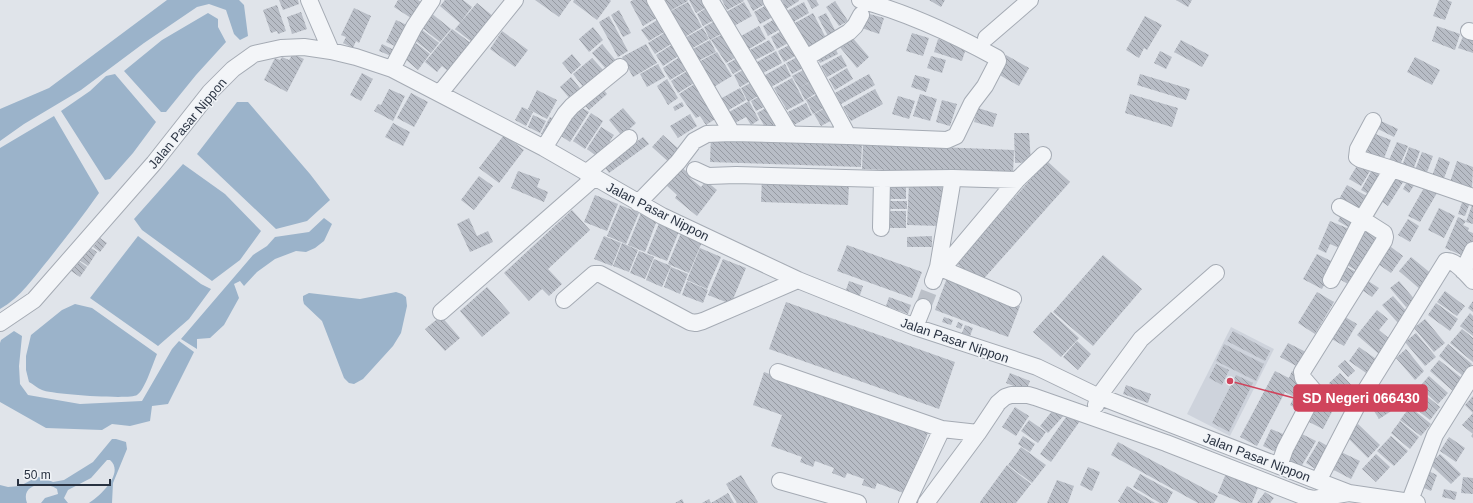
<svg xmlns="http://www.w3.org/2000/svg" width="1473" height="503" viewBox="0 0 1473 503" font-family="Helvetica,sans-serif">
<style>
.built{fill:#ced3dc}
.water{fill:#9bb3ca}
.building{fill:url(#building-back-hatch)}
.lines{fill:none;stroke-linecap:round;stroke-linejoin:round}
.minor-tunnel{stroke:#bbc0c8;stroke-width:16;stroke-dasharray:16 8;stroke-linecap:butt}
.minor-casing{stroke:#a5abb4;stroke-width:18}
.minor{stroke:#f3f5f8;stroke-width:16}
.labels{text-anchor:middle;stroke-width:3;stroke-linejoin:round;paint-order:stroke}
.street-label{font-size:13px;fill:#293241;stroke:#f0f3f7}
.leader{fill:none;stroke:#d0445c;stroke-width:1.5}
.callout-dot{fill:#d0445c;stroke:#f0f3f7;stroke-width:1.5}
.callout{fill:#d0445c;stroke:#d0445c;stroke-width:1.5}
.callout-label{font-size:14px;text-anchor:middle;font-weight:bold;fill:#fff}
</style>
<defs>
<pattern id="building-back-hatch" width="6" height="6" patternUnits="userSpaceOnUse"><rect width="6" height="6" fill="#b8bdc6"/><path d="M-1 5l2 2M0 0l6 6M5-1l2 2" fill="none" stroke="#969aa2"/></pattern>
</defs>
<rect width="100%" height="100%" fill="#e0e4ea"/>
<path class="built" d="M1231,327L1274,349L1230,436L1187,414Z"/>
<path class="water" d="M167,0H239L244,5L248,36L240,40L234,34L226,10L209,4L197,7L144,43L81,90L24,124L0,141V109L49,88Z
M208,13L218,19V27L226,42L196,75L166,112H161L124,71L162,40Z
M115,74L156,122L133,153L110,179L105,180L61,111L90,91L106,76Z
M237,102H248L310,174L330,200L307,221L276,229L197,154Z
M54,116L99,193C83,216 66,237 49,259C34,277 21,297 0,309V148Z
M183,164L225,194L261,231L240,260L212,281L142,230L134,219Z
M324,218L332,224L324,241L315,248L306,252L296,251L275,259L257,272L244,286L240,281L234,284L239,298L224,325L210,338L197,339V349L181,339L253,255L267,246L275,237L309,232Z
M138,236L201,284L211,289L189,319L158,346L90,298Z
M396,292L402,294L406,297L407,306L401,333L393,346L363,379L354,384L349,383L344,378L322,321L304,304L303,300V296L309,293L360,299Z
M75,304L92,308L157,354C153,363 145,390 137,395C130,400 50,394 42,390C37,388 33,384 29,382L26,370V356L31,335L62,310Z
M14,331L22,336L19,366L20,384L28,395L80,404L142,401L172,349L179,341L194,352L168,404L152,406L150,421L130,426L112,424L102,430L46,428L0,402V343L1,340Z
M112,439H116L126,442L127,449L113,483L112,503H89C100,496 125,473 110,460H107L91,478L68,490L64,498L68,503H41L45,498L58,494L57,489C45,481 20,484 27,503H0V485L8,487L20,486L37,477L44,478L53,482L64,480L93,462Z"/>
<path class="building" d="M279,0H298L299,4L283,10Z
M398,0H418L421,2L411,18L394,7Z
M445,0H463L472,7L460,23L440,6Z
M535,0H571L559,17Z
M574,0H610L611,1L597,20L573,2Z
M633,0H652L660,16L643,26L630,2Z
M661,0H687L688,1L668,12Z
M689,0H708L711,5L696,13Z
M722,0H743L744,1L727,10Z
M747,0H766L768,2L753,11Z
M782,0H798L799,1L786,9Z
M807,0H816L819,5L812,9Z
M929,0H945L941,7Z
M1176,0H1192L1188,7Z
M1439,0H1447L1452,2L1445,20L1433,16Z
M835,1L848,21L839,26L826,7Z
M688,2L702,27L683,38L669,12Z
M744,2L752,16L734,26L726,12Z
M804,2L809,13L793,22L787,11Z
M477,3L494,17L473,43L455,29Z
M770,3L776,15L760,24L754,12Z
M277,5L286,31L278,34L277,31L271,33L263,10Z
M711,5L718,18L703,26L697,14Z
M354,8L371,16L359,43L356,41L353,48L343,43L346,37L341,35Z
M619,10L631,33L623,37L611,15Z
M301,12L307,29L292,34L287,17Z
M431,13L451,29L440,42L420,26Z
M813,13L826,38L809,48L795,23Z
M826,13L836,32L828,36L818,17Z
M866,13L884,18L879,34L862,28Z
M609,16L628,51L618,57L599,22Z
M1145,16L1162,25L1147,50L1144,48L1139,58L1126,50Z
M662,17L669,29L649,41L641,30Z
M778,17L784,27L768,36L763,26Z
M719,19L726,31L710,40L704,27Z
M396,20L409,26L399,48L386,42Z
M759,26L766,39L749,49L741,36Z
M1437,26L1460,34L1455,50L1432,41Z
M593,27L603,40L589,52L579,39Z
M703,28L709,39L689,50L683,39Z
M421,29L439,43L431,53L413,39Z
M452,29L472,44L448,71L442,66L437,72L425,62Z
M785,29L792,41L777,49L771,37Z
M669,30L676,41L655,54L648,43Z
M502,31L528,50L515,67L490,49Z
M727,32L740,55L726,63L711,40Z
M1465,32L1473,35V53L1458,48Z
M912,33L929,38L923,56L906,51Z
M851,36L869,57L857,68L839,46Z
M938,39L966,48L962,61L934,52Z
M710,40L716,52L698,61L691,50Z
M769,40L775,50L755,60L750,50Z
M1181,40L1209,55L1202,67L1174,52Z
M676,42L683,53L663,66L656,55Z
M416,43L430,54L418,70L404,58Z
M793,43L799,54L784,62L778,51Z
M382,44L398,52L396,58L379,51Z
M602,44L617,62L607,70L592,53Z
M646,44L657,63L633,77L622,57Z
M834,46L838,54L820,63L816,56Z
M776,51L782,63L763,73L757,62Z
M1160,51L1172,57L1166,69L1154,63Z
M717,52L732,76L712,88L697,63Z
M293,54L304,59L287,92L264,80L275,58L280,60L282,57L289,60Z
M572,54L581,65L571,74L562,63Z
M684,54L692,67L670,80L663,68Z
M801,55L807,66L792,74L786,63Z
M841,55L847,66L827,77L821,66Z
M1006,55L1029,68L1019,86L996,73Z
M741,56L747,66L733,74L727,64Z
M931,56L946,60L942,73L927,68Z
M1415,57L1440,70L1432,85L1407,72Z
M592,58L604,71L584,88L573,74Z
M658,64L665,77L647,87L640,74Z
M785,64L791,76L771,87L765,75Z
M748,67L754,79L740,87L734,75Z
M692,68L699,80L678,93L671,81Z
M807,68L813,80L799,88L792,76Z
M847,68L853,79L835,90L829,79Z
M362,73L373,79L361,101L350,95Z
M869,74L875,85L841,104L835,93Z
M1140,74L1190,89L1186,100L1137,85Z
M915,75L930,79L926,92L911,87Z
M571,77L582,91L571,100L560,87Z
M792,78L804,101L787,110L774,88Z
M667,79L678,98L668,105L657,86Z
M756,80L763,93L748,102L741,88Z
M814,80L820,91L805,100L799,88Z
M699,81L720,116L706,125L700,116L696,118L679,94Z
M600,85L607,94L589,110L581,101Z
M740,88L746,100L727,111L720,99Z
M389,89L405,96L393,121L374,111L378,104L381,105Z
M875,89L883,104L851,121L843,107Z
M537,90L557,100L547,119L528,109Z
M822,92L829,105L813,114L806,100Z
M411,93L428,102L414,127L397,118Z
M764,94L770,104L756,111L751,101Z
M920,94L937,99L930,121L913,116Z
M1130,94L1178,108L1172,127L1125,113Z
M898,96L915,101L909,119L892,114Z
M942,100L957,104L950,126L936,122Z
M749,101L759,120L751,125L746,117L735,123L729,112Z
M682,102L684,106L675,111L673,107Z
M806,103L812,115L794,125L788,112Z
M577,105L589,112L570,142L558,134Z
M771,105L780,121L766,129L757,113Z
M829,106L836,118L821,126L814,114Z
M522,107L533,112L526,126L515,120Z
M623,108L636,123L622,136L609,120Z
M978,108L997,114L993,127L974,122Z
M591,113L603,121L585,149L573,141Z
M690,114L697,126L678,138L670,126Z
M533,115L546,121L540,133L528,127Z
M550,117L556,120L547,137L541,134Z
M1381,121L1398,129L1394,137L1378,129Z
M393,123L410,132L403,146L385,137Z
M601,127L614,135L599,158L587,149Z
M1014,133H1029L1031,162L1015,163Z
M1373,133L1391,140L1383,161L1365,155Z
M504,135L524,150L499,183L479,168Z
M663,135L681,151L671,164L652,147Z
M711,136L862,142L861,167L710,162Z
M643,137L649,144L609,173L604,166Z
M1397,142L1408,146L1400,165L1389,160Z
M863,144L1014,150L1013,175L862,169Z
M1409,147L1420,151L1413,170L1402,166Z
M1422,152L1433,156L1426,175L1415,170Z
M1439,157L1450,162L1443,181L1432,176Z
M1047,161L1070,182L979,284L956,263Z
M1457,161L1473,167L1472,189L1450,182Z
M1358,164L1370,171L1361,186L1349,179Z
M680,166L692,176L690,178L701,187L706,181L717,190L697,216L675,198L677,195L665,184Z
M1374,166L1387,172L1374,197L1361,190Z
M518,171L540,179L537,187L548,192L544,202L511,188Z
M1394,172L1405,179L1388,206L1377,198Z
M479,176L493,186L474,210L461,200Z
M762,178L849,182L848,205L761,202Z
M1408,180L1415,184L1409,193L1403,189Z
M909,184L942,186L941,226L907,225Z
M1347,185L1372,199L1363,215L1338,201Z
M884,186H906V199H884Z
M1425,186L1437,193L1420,222L1408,216Z
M595,195L618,204L607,231L584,222Z
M1464,197L1471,200L1465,216L1458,214Z
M884,201H907V209H884Z
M1473,202V224L1466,222Z
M620,205L639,213L626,244L607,236Z
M1439,208L1455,216L1444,238L1428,230Z
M572,210L590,230L548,269L562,284L549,296L542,289L529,301L504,273Z
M884,211H906V228H884Z
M1343,211L1359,220L1353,230L1338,221Z
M641,213L657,220L645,252L628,245Z
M1458,217L1466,221L1463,225L1469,228L1468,231L1473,233V241L1466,257L1445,248Z
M469,218L477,236L488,231L493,242L470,252L457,224Z
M1408,219L1419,226L1410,242L1398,235Z
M660,221L680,229L667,261L647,253Z
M1330,221L1352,230L1344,250L1330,244L1326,253L1318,249Z
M1364,224L1384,236L1362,274L1342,262Z
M681,233L702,242L689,273L668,264Z
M604,236L621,243L612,266L594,259Z
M932,236V247H907V237Z
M100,238L107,243L100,252L93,247Z
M622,243L638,250L629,272L613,266Z
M1387,244L1403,256L1391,273L1375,262Z
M847,245L922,272L912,298L837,271Z
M88,246L97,252L88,266L78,259Z
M700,248L721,257L707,289L687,280Z
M639,251L654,257L645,279L630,273Z
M1317,254L1335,263L1322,289L1303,279Z
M1103,255L1142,289L1093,346L1053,312Z
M1411,257L1433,275L1421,290L1399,271Z
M654,259L671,266L662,287L646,280Z
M723,259L746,268L731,304L708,295Z
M79,261L87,267L80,277L71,271Z
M1343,265L1360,274L1353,287L1336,277Z
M671,267L688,274L680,294L664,287Z
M947,278L1020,306L1008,337L935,310Z
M1365,279L1379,288L1372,297L1359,288Z
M687,281L708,290L703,303L682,295Z
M849,281L863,286L859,298L845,293Z
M1399,281L1415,300L1406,307L1390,288Z
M487,287L510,313L482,337L460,311Z
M1445,291L1465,306L1457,316L1437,302Z
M1317,292L1334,302L1315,334L1298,323Z
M1393,296L1409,314L1398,323L1382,305Z
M889,297L911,305L908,314L886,306Z
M1473,301V312L1468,308Z
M786,302L955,362L939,409L769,349Z
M1436,303L1458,319L1450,331L1428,315Z
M1377,310L1388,319L1379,330L1391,340L1379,354L1357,335Z
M1051,312L1079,338L1061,357L1033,332Z
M1470,313L1473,316V336L1460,326Z
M1342,315L1357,324L1344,346L1328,337Z
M441,316L460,338L445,351L425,329Z
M944,317L953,320L951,325L942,322Z
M1425,319L1445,343L1434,352L1414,328Z
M958,322L963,324L961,329L956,327Z
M965,325L973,328L970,336L962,333Z
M1462,329L1473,338V362L1450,343Z
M1233,331L1270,351L1265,361L1227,341Z
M1416,333L1436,357L1425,366L1405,342Z
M1077,341L1091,354L1078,370L1063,357Z
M1288,343L1308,353L1300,368L1280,357Z
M1224,344L1264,364L1256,381L1216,361Z
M1448,344L1472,364L1463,376L1439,356Z
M1359,347L1379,361L1369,375L1349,361Z
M1406,349L1424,371L1415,380L1396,358Z
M1345,360L1355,371L1348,377L1338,366Z
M1439,360L1463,379L1453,391L1430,371Z
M1216,364L1229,370L1222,385L1209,378Z
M1275,371L1289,378L1292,371L1300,375L1308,386L1295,408L1290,405L1294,397L1285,392L1257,446L1240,437Z
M764,372L929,430L906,494L877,483L875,489L862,485L864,479L847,473L845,478L832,473L834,468L815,461L813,467L800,462L802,457L771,446L782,415L753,405Z
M1010,373L1030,381L1026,391L1006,383Z
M1340,373L1360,394L1348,405L1329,383Z
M1236,375L1253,383L1229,432L1212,423Z
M1429,376L1448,393L1438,404L1419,387Z
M1126,385L1151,394L1148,403L1123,394Z
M1384,389L1396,408L1379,419L1367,400Z
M1418,389L1440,407L1430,420L1407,402Z
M1473,396V438L1471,436L1473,434L1462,425L1473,413L1465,405Z
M1318,403L1333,410L1323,429L1309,422Z
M1057,405L1066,413L1048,433L1040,426Z
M1015,407L1029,416L1016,436L1002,427Z
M1410,407L1431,424L1421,436L1400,420Z
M1069,413L1080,421L1051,462L1040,454Z
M1029,420L1046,432L1038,443L1021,431Z
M1400,421L1419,437L1410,449L1391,433Z
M1358,424L1380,445L1368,458L1346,436Z
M1271,429L1288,436L1280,454L1263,446Z
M1302,434L1316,441L1301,467L1287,459Z
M1023,436L1035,444L1030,452L1018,444Z
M1391,436L1408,451L1394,466L1377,451Z
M1449,437L1465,448L1456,462L1440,451Z
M1319,441L1331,448L1317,470L1306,463Z
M1118,442L1218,496L1214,503H1198L1111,455Z
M1021,447L1046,465L1032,483L1008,465Z
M1341,452L1360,461L1351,479L1332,469Z
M1376,454L1390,467L1376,482L1362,469Z
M1440,454L1461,474L1451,484L1430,464Z
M1007,465L1031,484L1016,503H980V502Z
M1088,467L1100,472L1092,491L1080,485Z
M1424,469L1437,475L1431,491L1417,485Z
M1227,471L1259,485L1252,503H1242L1218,493Z
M1140,474L1173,492L1167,503H1160L1133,487Z
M741,475L758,502L757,503H737L726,484Z
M1463,477L1473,478V494L1461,493Z
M1057,480L1074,486L1068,503H1047Z
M1127,486L1155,503H1121L1118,501Z
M1444,489L1457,492L1455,500L1442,497Z
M1265,492L1274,498L1270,503H1257Z
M728,493L734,503H711Z
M682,499L684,503H675Z
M709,499L711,503H702Z"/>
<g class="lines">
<path class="minor-tunnel" d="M923,307L933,281"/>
<g class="minor-casing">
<path id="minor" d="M309,0L331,51
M655,0L732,133
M710,0L790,134
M771,0L806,58L848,136
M1469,31L1473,32
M986,38L1030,0
M806,58L849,32L855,26L861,15
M392,69L414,27L432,0
M440,93L515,0
M1373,121L1358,149L1357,157L1360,159L1392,169
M544,148L565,114L572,106L620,67
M695,170L708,176L736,175L882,179L953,178L938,267L933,281
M586,173L629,138
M953,178L1017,180
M638,203L678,162L694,141L707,134L732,133L848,136L947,140L956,136L972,103L985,86L998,61L997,58C955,35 905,12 860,0
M881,228L882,179
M938,267L1013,299
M943,268L1017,180L1043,155
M1463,271L1473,250
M1331,280L1362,219L1340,207
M564,300L594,274H600L690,322L696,323L703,321L798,280
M441,312L594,178
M0,323L34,300L154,163L210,92L233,69L254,54L281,48L304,47L331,51L356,57L392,69L544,148L662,216L798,280L915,327L1037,367L1093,394L1349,493L1417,503
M915,327L923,307
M778,372L942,429L978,433
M1096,405L1099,396L1141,339L1216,273
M1279,466L1285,449L1315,392L1303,378L1302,372L1384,241L1385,237L1384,233L1362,219L1392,169L1473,197
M780,481L858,503
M1318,481L1362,396L1446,261C1456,260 1466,274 1473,281
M907,503L942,429
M926,503L978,433L998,403L1005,397L1011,395H1028L1035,397L1166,443L1305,497L1314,499L1349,493
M1409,503L1435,435L1473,374"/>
</g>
<use href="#minor" class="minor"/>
</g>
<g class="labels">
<g class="street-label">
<text transform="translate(187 123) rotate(-50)" y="5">Jalan Pasar Nippon</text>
<text transform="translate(658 211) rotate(27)" y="5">Jalan Pasar Nippon</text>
<text transform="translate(955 340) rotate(19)" y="5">Jalan Pasar Nippon</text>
<text transform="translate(1257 457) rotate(21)" y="5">Jalan Pasar Nippon</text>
</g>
</g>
<path class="leader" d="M1230 381L1294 398"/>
<circle class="callout-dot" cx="1230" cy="381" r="4"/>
<rect class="callout" x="1294" y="385" width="133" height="26" rx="4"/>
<g class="callout-label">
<text x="1361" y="403">SD Negeri 066430</text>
</g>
<path d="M18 479v6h92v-6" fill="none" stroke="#293241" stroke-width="2"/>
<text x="24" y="479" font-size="12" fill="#293241" stroke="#f0f3f7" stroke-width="3" paint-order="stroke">50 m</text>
</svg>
